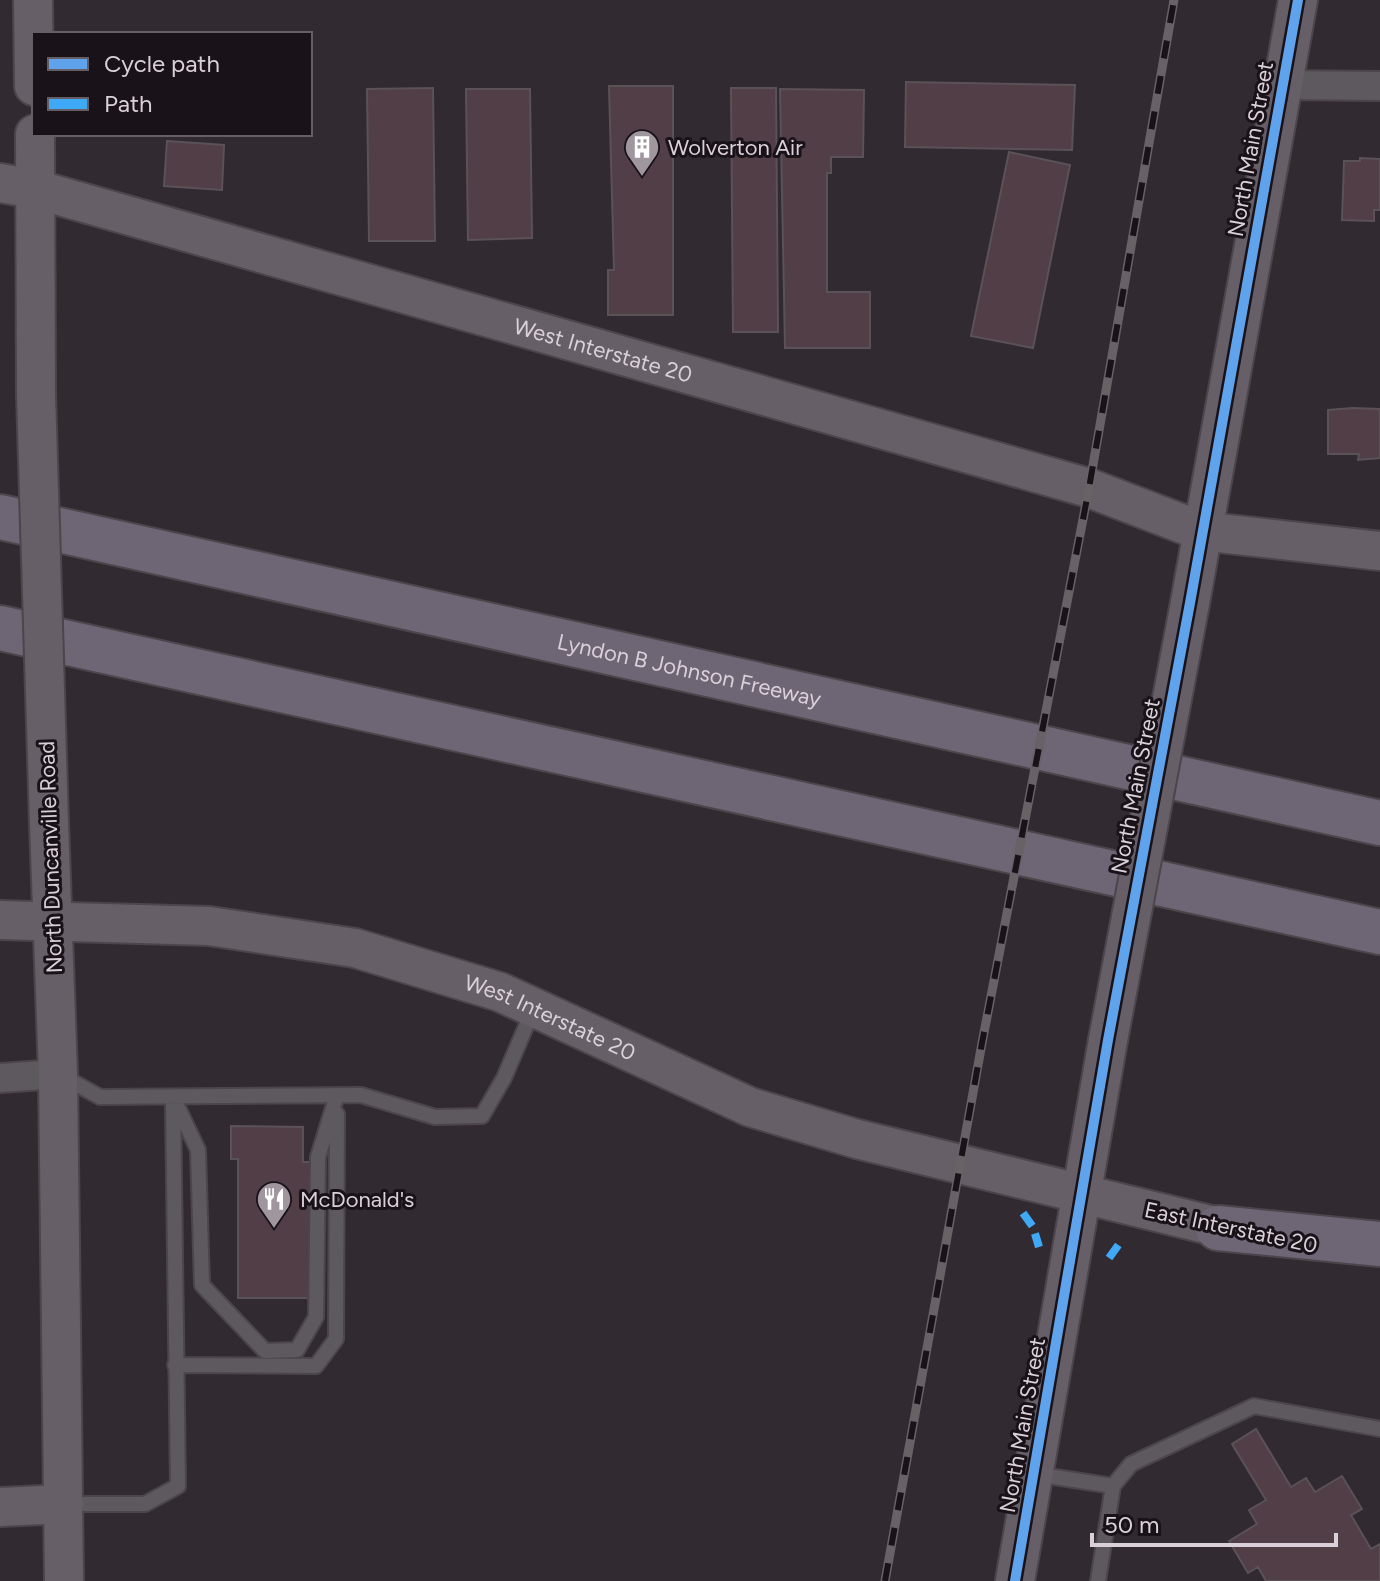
<svg xmlns="http://www.w3.org/2000/svg" width="1380" height="1581" viewBox="0 0 1380 1581" font-family="Figtree,sans-serif">
<style>
.building{fill:#513e47;stroke:#5a5256;stroke-width:2}
.lines{fill:none;stroke-linecap:round;stroke-linejoin:round}
.lane-casing{stroke:#4c454b;stroke-width:18}
.street-casing{stroke:#4c454b;stroke-width:32}
.secondary-casing{stroke:#4c454b;stroke-width:42}
.highway-casing{stroke:#4c454b;stroke-width:48}
.lane{stroke:#5e595e;stroke-width:14}
.street{stroke:#5e595e;stroke-width:28}
.secondary{stroke:#665f68;stroke-width:38}
.highway{stroke:#6e6575;stroke-width:44}
.rail-casing{stroke:#686267;stroke-width:9}
.rail{stroke:#191218;stroke-width:6;stroke-dasharray:18;stroke-linecap:butt}
.secondary-bridge-casing{stroke:#4c454b;stroke-width:42;stroke-linecap:butt}
.secondary-bridge{stroke:#665f68;stroke-width:38}
.quiet{stroke:#3fa9f5;stroke-width:8;stroke-dasharray:16 8;stroke-linecap:butt}
.cycleway-casing{stroke:#191218;stroke-width:15}
.cycleway{stroke:#60a3ed;stroke-width:10}
.labels{text-anchor:middle;stroke-width:6;stroke-linejoin:round;paint-order:stroke}
.poi-label{font-size:22px;fill:#dad0d9;stroke:#191218;text-anchor:start}
.street-label{font-size:22px;fill:#dad0d9;stroke:#191218}
</style>
<rect width="100%" height="100%" fill="#322a31"/>
<path class="building" d="M906,82L1075,85L1072,150L905,147Z
M609,86H673V315H608V270H614Z
M433,88L435,241H369L367,89Z
M731,88H776L778,332H733Z
M466,89H530L532,238L468,240Z
M780,89L864,90L863,157H831V173H827V292H870V348H785Z
M167,141L224,145L222,190L164,186Z
M1009,152L1070,165L1033,348L971,336Z
M1360,158L1380,159V210H1374V221L1342,220L1344,161H1360Z
M1353,408L1380,409V458L1358,460L1359,454H1328V410Z
M231,1126L303,1127V1162H311L310,1298H238V1159H231Z
M1256,1429L1291,1487L1306,1478L1315,1492L1342,1476L1362,1509L1351,1515L1371,1549L1380,1544V1581H1266L1258,1567L1248,1573L1229,1541L1257,1524L1249,1510L1266,1500L1232,1444Z"/>
<g class="lines">
<g class="lane-casing">
<path id="lane" d="M62,1076L100,1097L361,1095L435,1117L482,1116L504,1078L533,1010
M173,1097L198,1150L202,1285L265,1351L297,1350L316,1317L318,1157L337,1095
M175,1365L316,1366L336,1339L337,1114
M1035,1474L1113,1486L1131,1464L1254,1406L1380,1429
M64,1504H145L178,1486L173,1101
M1098,1581L1113,1486"/>
</g>
<g class="street-casing">
<path id="street" d="M1282,85L1380,86
M0,1078L58,1074"/>
</g>
<g class="secondary-casing">
<g id="secondary">
<path d="M33,0L34,86"/>
<path d="M35,134L36,394"/>
<path id="s1" d="M0,183L35,189L1089,488L1201,531L1380,551"/>
<path d="M1190,603L1298,0"/>
<path d="M49,823L58,1074L64,1581"/>
<path id="s2" d="M0,920L209,926L355,948L500,992L750,1107L857,1139L1247,1234"/>
<path d="M0,1507L64,1504"/>
<path d="M1015,1581L1108,1040"/>
</g>
</g>
<g class="highway-casing">
<g id="highway">
<path id="s3" d="M0,517L1380,823"/>
<path d="M0,628L1380,932"/>
<path d="M1218,1228L1380,1244"/>
</g>
</g>
<use href="#lane" class="lane"/>
<use href="#street" class="street"/>
<use href="#secondary" class="secondary"/>
<use href="#highway" class="highway"/>
<g class="rail-casing">
<path id="rail" d="M885,1581L982,1043L1089,488L1174,0"/>
</g>
<use href="#rail" class="rail"/>
<g class="secondary-bridge-casing">
<path id="secondary-bridge" d="M36,394L49,823
M1108,1040L1190,603"/>
</g>
<use href="#secondary-bridge" class="secondary-bridge"/>
<path class="quiet" d="M1023,1213L1033,1227L1039,1247
M1109,1258L1122,1240"/>
<g class="cycleway-casing">
<path id="cycleway" d="M1015,1581L1108,1040L1190,603L1298,0"/>
</g>
<use href="#cycleway" class="cycleway"/>
</g>
<defs>
<g id="building-pin" transform="scale(1.8)"><path d="M0 17L-7.5 6A9.5 9.5 0 1 1 7.5 6Z" fill="#9f969e" stroke="#191218"/><path d="M-4-6H4V6H1V3H-1V6H-4ZM-2.5-4.3h1.7v1.8h-1.7ZM.8-4.3h1.7v1.8H.8ZM-2.5-1h1.7V.8h-1.7ZM.8-1h1.7V.8H.8Z" fill="#fff"/></g>
<g id="restaurant-pin" transform="scale(1.8)"><path d="M0 17L-7.5 6A9.5 9.5 0 1 1 7.5 6Z" fill="#9f969e" stroke="#191218"/><path d="M-5-6h1v4h1v-4h1v4h1v-4h1v5L-1.5 .5V6h-2V.5L-5-1ZM5-6V6H3V1.5H1.5Q1.5-4 5-6Z" fill="#fff"/></g>
</defs>
<g fill-rule="evenodd">
<use href="#building-pin" x="642" y="147"/>
<use href="#restaurant-pin" x="274" y="1199"/>
</g>
<g class="labels">
<g class="poi-label">
<text x="668" y="155">Wolverton Air</text>
<text x="300" y="1207">McDonald's</text>
</g>
<g class="street-label">
<text transform="translate(1250 149) rotate(-80)" y="8">North Main Street</text>
<text dy="8" stroke="none"><textPath href="#s1" startOffset="626">West Interstate 20</textPath></text>
<text dy="8" stroke="none"><textPath href="#s3" startOffset="706">Lyndon B Johnson Freeway</textPath></text>
<text transform="translate(1135 786) rotate(-79)" y="8">North Main Street</text>
<text transform="translate(50 857) rotate(-92)" y="8">North Duncanville Road</text>
<text dy="8" stroke="none"><textPath href="#s2" startOffset="564">West Interstate 20</textPath></text>
<text transform="translate(1231 1227) rotate(12)" y="8">East Interstate 20</text>
<text transform="translate(1022 1425) rotate(-80)" y="8">North Main Street</text>
</g>
</g>
<rect x="32" y="32" width="280" height="104" fill="#191218" stroke="#665e65" stroke-width="2"/>
<rect x="48" y="58" width="40" height="12" fill="#60a3ed" stroke="#665e65" stroke-width="2"/>
<text x="104" y="72" font-size="24" fill="#dad0d9">Cycle path</text>
<rect x="48" y="98" width="40" height="12" fill="#3fa9f5" stroke="#665e65" stroke-width="2"/>
<text x="104" y="112" font-size="24" fill="#dad0d9">Path</text>
<path d="M1092 1533v12h244v-12" fill="none" stroke="#dad0d9" stroke-width="4"/>
<text x="1104" y="1533" font-size="24" fill="#dad0d9" stroke="#191218" stroke-width="6" paint-order="stroke">50 m</text>
</svg>
